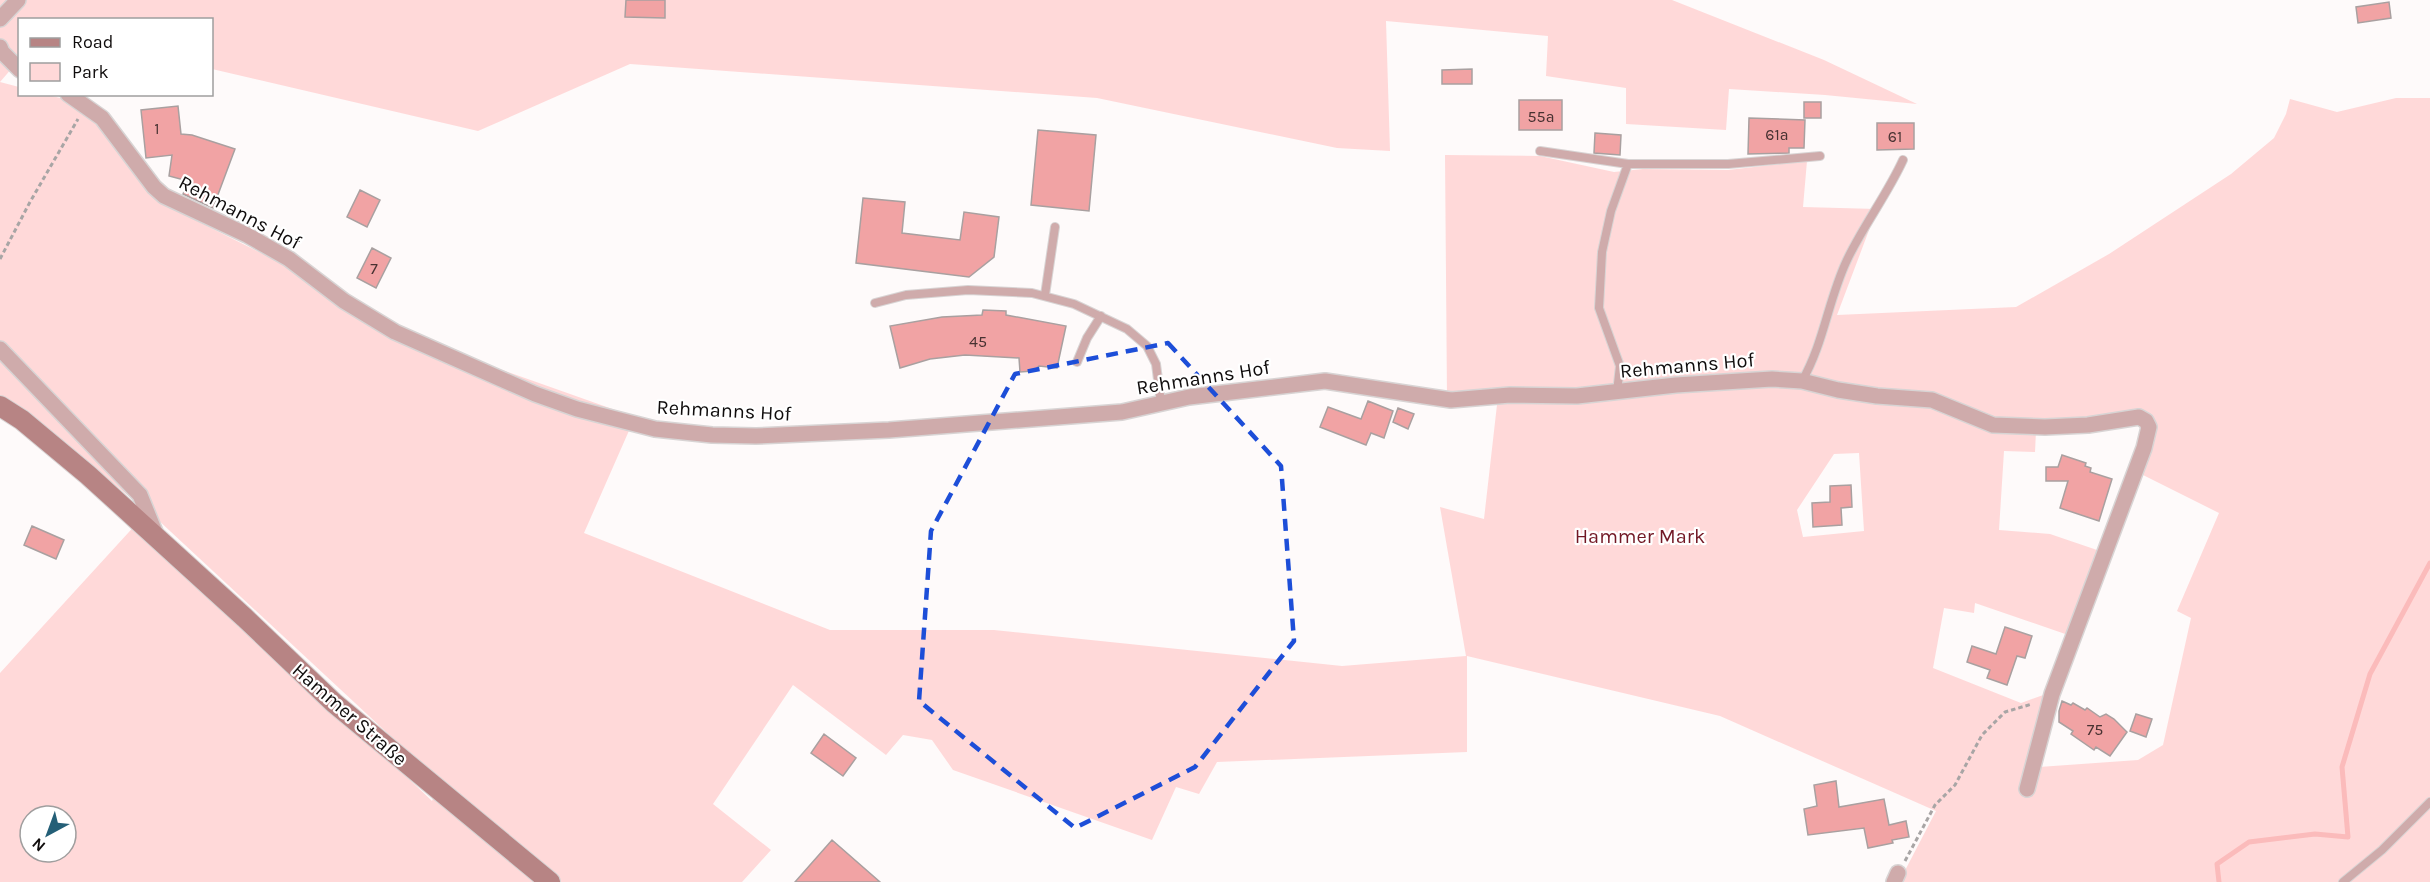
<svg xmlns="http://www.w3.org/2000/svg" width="2430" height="882" viewBox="0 0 2430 882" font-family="Karla,sans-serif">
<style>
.green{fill:#ffd9d9;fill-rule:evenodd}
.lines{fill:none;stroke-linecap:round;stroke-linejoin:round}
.stream{stroke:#fbbbbb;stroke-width:5}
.building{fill:#f1a3a4;stroke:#a9a0a0;stroke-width:1.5}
.lane-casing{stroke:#d8d4d4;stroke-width:10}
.street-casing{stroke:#d8d4d4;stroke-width:18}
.secondary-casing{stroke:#d8d4d4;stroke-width:22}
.path{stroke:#a8a5a5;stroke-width:3;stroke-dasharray:4.5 3;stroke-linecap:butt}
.lane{stroke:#cfabab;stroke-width:8}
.street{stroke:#cfabab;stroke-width:15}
.secondary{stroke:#b78484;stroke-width:20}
.marked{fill:none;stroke:#1d4ed8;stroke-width:4.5;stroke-dasharray:12 8;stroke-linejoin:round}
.labels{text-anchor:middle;stroke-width:4.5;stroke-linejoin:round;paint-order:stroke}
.number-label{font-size:16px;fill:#483232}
.street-label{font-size:20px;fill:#0f0c0c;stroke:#fff}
.park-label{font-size:20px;fill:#721825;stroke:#fff}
</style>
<rect width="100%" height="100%" fill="#fefafa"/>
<path class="green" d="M0,0H1672L1824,60L1917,104L1825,95L1729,89L1726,130L1626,124V88L1546,76L1548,36L1386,21L1390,151L1337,148L1097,98L630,64L478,131L212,69V20H20L19,60L0,82Z
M0,82L19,87L20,94L48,95L85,104L157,201L289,267L404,335L635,417L584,533L830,630H994L1342,666L1466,656L1440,507L1484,519L1498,396L1447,397L1445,155L1540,156L1614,172L1643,169L1728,170L1807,161L1803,207L1877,209L1837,315L2016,307L2109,254L2231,174L2274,138L2286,114L2290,99L2337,112L2396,98H2430V882H1899L1936,811L1720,716L1467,656V752L1217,762L1199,794L1176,787L1152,840L953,770L932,740L903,735L886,755L793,685L713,804L771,850L742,882H0V673L139,521L432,801L440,782L156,518L28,415L0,398ZM2132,421L2143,426L2142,436L2100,551L2050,534L1999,530L2004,451L2035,452L2036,431ZM1859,453L1864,531L1803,537L1797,510L1834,454ZM2139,473L2219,513L2177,611L2191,618L2163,745L2138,760L2039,767L2057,692ZM1975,603L2071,636L2049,693L2021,703L1933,668L1944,608L1974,613ZM30,816H66V852H30Z"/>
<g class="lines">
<path class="stream" d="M2219,882L2217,864L2249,842L2315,834L2348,837L2342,767L2370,674L2430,563"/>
</g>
<path class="building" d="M626,0H665V18L625,17Z
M2389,2L2391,18L2358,23L2356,7Z
M1472,69V84H1442V70Z
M1519,100H1562V130H1519Z
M1804,102H1821V118H1804Z
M178,106L181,134L192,135L235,149L213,208L183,194L188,181L169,176L172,155L146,158L141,110Z
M1749,118L1805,120L1804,148H1789V153L1748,154Z
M1877,123H1914V149L1877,150Z
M1038,130L1096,135L1089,211L1031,205Z
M1595,133L1621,135L1620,155L1594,153Z
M360,190L380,200L367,227L347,217Z
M863,198L905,202L902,233L960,240L964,212L999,217L994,257L969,277L856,263Z
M372,248L391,258L376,288L357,278Z
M983,310L1006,311V315L1066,326L1057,368L1039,366L1033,371L1020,372L1019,358L965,355L930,359L900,368L890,326L942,317L982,315Z
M1368,401L1393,411L1384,438L1371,433L1366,445L1320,427L1328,407L1361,419Z
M1398,408L1414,414L1408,429L1393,422Z
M2062,455L2086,463L2085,466L2091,468L2090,472L2112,479L2099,521L2060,508L2068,481H2046V467H2058Z
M1851,485L1852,507L1841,508L1842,525L1813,527L1812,503L1830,502V486Z
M32,526L64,540L56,559L24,545Z
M2005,627L2032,636L2025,658L2017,656L2007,685L1987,678L1990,670L1967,662L1972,646L1996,654Z
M2062,701L2071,705L2073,703L2085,710L2087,708L2100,717L2106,714L2114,719L2127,732L2110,756L2096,747L2094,750L2071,734L2073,731L2059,722V711Z
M2136,714L2152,719L2146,737L2130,731Z
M824,734L856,758L843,776L811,753Z
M1836,781L1839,807L1884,799L1889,825L1906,821L1909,837L1892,840L1893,843L1868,848L1864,828L1808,835L1804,809L1817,806L1814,785Z
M832,840L880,882H795Z"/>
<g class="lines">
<g class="lane-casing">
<path id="lane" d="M1540,151L1628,164
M1045,295L1055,227
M875,303L906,295L968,290L1032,293L1074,304L1127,329L1147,346L1156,364L1161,403
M1077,362L1087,338L1101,316
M1802,381C1824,343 1828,300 1847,260C1863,226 1887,195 1903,160
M1617,392L1620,366L1599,308L1602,252L1611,211L1628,164H1728L1820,156
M2343,882L2382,850L2430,802"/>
</g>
<g class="street-casing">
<path id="street" d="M0,19L18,0
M0,47L2,52L20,70
M68,94L102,118L154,187L164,196L247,235L289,259L344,301L395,332L535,394L577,409L655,429L712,435L756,436L889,430L1122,412L1189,397L1325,381L1451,400L1510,395L1577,396L1676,385L1772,379L1802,381L1838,390L1877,396L1932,400L1993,425L2045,427L2088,425L2139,417L2146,421L2149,427L2144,448L2052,694L2027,789
M0,349L140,495L157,537
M1894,882L1898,873"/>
</g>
<g class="secondary-casing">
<path id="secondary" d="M0,406L22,420L88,475L245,618L334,703L550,882"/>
</g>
<path class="path" d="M0,259L30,202L78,119
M1905,861L1935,805L1955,785L1982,735L2005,712L2032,704"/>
<use href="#lane" class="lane"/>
<use href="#street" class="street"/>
<use href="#secondary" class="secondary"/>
</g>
<path class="marked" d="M1168,343L1281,466L1294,641L1195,767L1075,828L919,701L931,531L1015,374Z"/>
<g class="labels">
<g class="number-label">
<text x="1541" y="122">55a</text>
<text x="157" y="134">1</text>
<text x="1777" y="140">61a</text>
<text x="1895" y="142">61</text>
<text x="374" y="274">7</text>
<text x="978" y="347">45</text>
<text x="2095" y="735">75</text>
</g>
<g class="street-label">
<text transform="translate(240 212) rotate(28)" y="7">Rehmanns Hof</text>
<text transform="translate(1687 365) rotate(-5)" y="7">Rehmanns Hof</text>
<text transform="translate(1203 377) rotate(-9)" y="7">Rehmanns Hof</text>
<text transform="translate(724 410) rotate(3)" y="7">Rehmanns Hof</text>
<text transform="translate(350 714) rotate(41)" y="7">Hammer Straße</text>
</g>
<g class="park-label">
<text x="1640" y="543">Hammer Mark</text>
</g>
</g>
<rect x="18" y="18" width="195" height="78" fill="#ffffff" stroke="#9f9e9e" stroke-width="1.5"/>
<rect x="30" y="38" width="30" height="9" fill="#b78484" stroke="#9f9e9e" stroke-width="1.5"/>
<text x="72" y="48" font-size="18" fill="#0f0c0c">Road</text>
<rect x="30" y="63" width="30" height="18" fill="#ffd9d9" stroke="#9f9e9e" stroke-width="1.5"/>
<text x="72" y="78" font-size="18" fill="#0f0c0c">Park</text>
<g transform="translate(48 834) rotate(221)"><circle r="28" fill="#ffffff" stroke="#9f9e9e" stroke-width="1.5"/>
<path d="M0-4.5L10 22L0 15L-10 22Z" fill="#245f77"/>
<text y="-9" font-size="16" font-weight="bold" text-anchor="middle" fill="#0f0c0c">N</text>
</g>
</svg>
